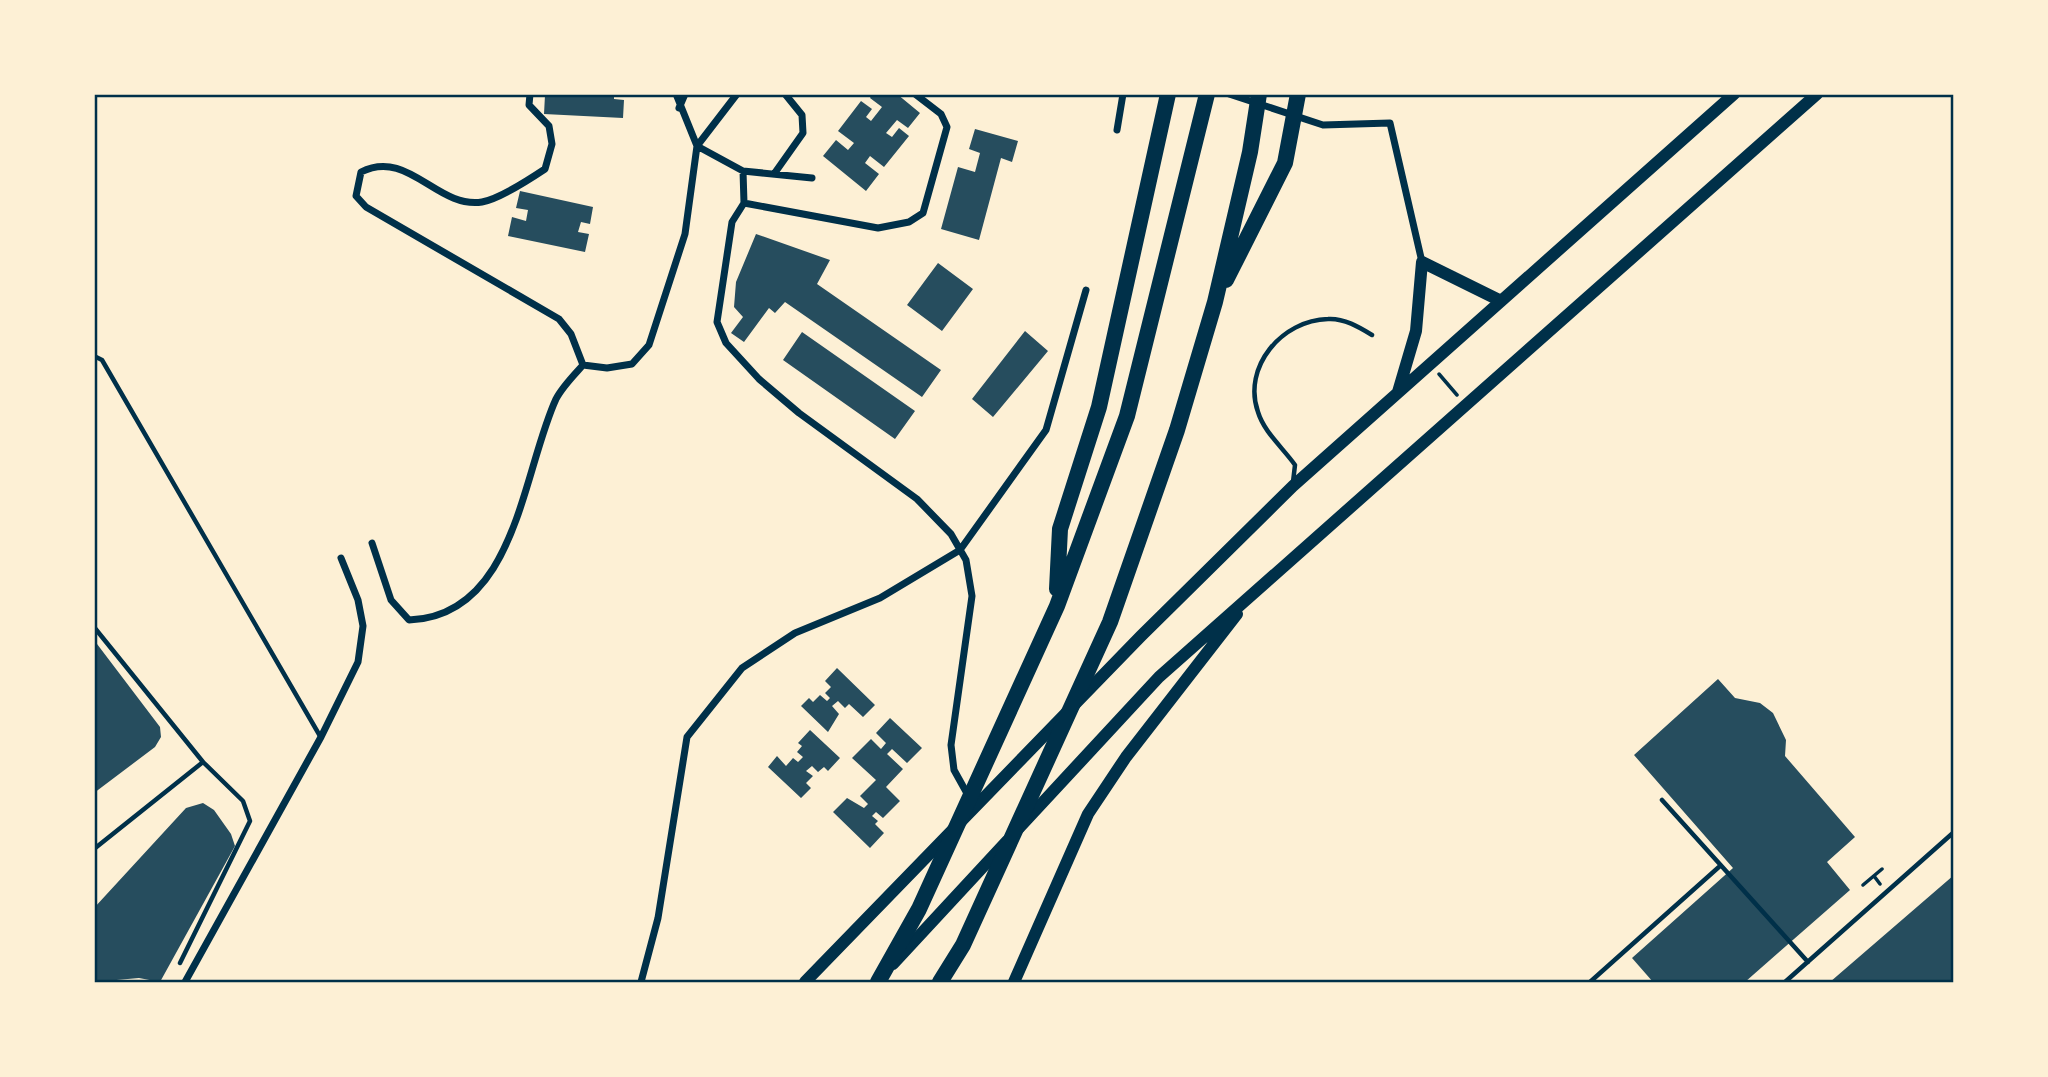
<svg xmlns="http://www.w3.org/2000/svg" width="2048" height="1077" viewBox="0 0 2048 1077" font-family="'Roboto Condensed',sans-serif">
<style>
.building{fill:#264d5e}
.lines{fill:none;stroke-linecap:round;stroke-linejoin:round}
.path{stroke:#003049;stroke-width:3.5}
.service{stroke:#003049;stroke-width:4.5}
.minor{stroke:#003049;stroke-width:7}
.secondary{stroke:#003049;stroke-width:12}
.motorway{stroke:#003049;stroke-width:16}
.neatline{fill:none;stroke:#003049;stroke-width:2.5}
</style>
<rect width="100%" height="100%" fill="#fdf0d5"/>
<path class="building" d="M560,94H614V99L624,100L623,118L544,114L545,95Z
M872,94H897L920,113L908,128L897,120L886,133L892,137L899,128L909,136L884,167L870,156L865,163L879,174L866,191L823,156L836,140L848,150L854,143L838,131L861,101L872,109L866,117L871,121L882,107L870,98Z
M975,129L1018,141L1012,162L1001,158L979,240L941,229L958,167L975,172L980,153L969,149Z
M520,191L593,207L590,224L581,222L578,232L589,234L585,252L508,236L512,217L526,221L528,210L516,208Z
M756,234L830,260L817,284L941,370L922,397L785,302L775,313L769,308L744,342L731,333L743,317L734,307L736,282Z
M938,263L973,289L942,331L907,305Z
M1025,331L1048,351L993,417L972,399Z
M802,332L915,411L895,439L783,360Z
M94,640L160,727L161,737L155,747L94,793Z
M837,668L875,705L863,717L849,704L845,708L838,701L832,706L839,714L828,732L801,706L809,698L813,702L820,695L827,701L830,698L825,693L831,687L825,681Z
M1718,679L1735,698L1760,703L1773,713L1786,740L1785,756L1855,837L1827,862L1850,890L1745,982H1653L1632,958L1733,868L1634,755Z
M890,718L922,748L907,763L892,749L887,754L903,769L886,787L900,801L883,818L876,812L872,816L878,821L875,824L884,833L870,848L833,812L847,798L864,808L868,804L860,796L876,780L852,758L871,739L881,749L886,743L876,733Z
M810,730L840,758L828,771L824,767L818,772L812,766L806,771L813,776L806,783L811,788L801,798L768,767L777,756L786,766L793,758L798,762L803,757L797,752L802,746L798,743Z
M203,803L214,810L231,834L235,846L160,982L139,978L94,982V908L186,808Z
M1954,875V982H1830Z"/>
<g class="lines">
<path class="path" d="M1439,374L1457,395
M1874,876L1880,884
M1863,885L1882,869"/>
<path class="service" d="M94,356L102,360L320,736
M1293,482L1295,465C1283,448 1264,432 1258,412C1242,367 1282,320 1328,319C1344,318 1359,327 1372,335
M94,627L203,762L243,801L250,821L180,963
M1662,800L1808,962
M94,849L203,762
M1590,982L1720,866
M1785,982L1954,832"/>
<path class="minor" d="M530,94L529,105L549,126L552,144L545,169C530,179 499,199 482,202C437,209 408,148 361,172L356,196L366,207L559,319L571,334L583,365
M676,94L697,146L743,171L812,178
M1229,94L1323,125L1390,123L1422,262
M679,108L685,94
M1117,130L1123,94
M743,171L744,203L732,222L717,322L726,343L759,379L799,413L917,499L951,534L966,560L972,596L951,745L954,770L969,797
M774,174L803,133L802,115L785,94
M744,203L878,228L909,222L923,213L947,127L941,114L915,94
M583,365L607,368L632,364L649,345L685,234L697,146L737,94
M372,543L391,600L409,620C516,616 522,473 556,399C562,387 574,375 583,365
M185,982L321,737L358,662L363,626L358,600L341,558
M641,982L658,918L687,737L742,668L795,633L880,598L960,550L1046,430L1086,290"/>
<path class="secondary" d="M1398,392L1416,331L1422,262L1501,301
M1019,828L1159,677L1817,94
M893,964L1007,841
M805,982L1141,636L1293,486L1734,94
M1014,982L1088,814L1126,757L1237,614"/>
<path class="motorway" d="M1226,280L1285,163L1298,94
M1057,589L1060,529L1099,407L1168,94
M878,982L919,909L1057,606L1127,416L1207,94
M940,982L963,945L1110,622L1177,430L1215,302L1250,152L1259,94"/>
</g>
<rect width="2048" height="1077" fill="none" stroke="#fdf0d5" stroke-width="192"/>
<rect x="96" y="96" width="1856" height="885" class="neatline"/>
</svg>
